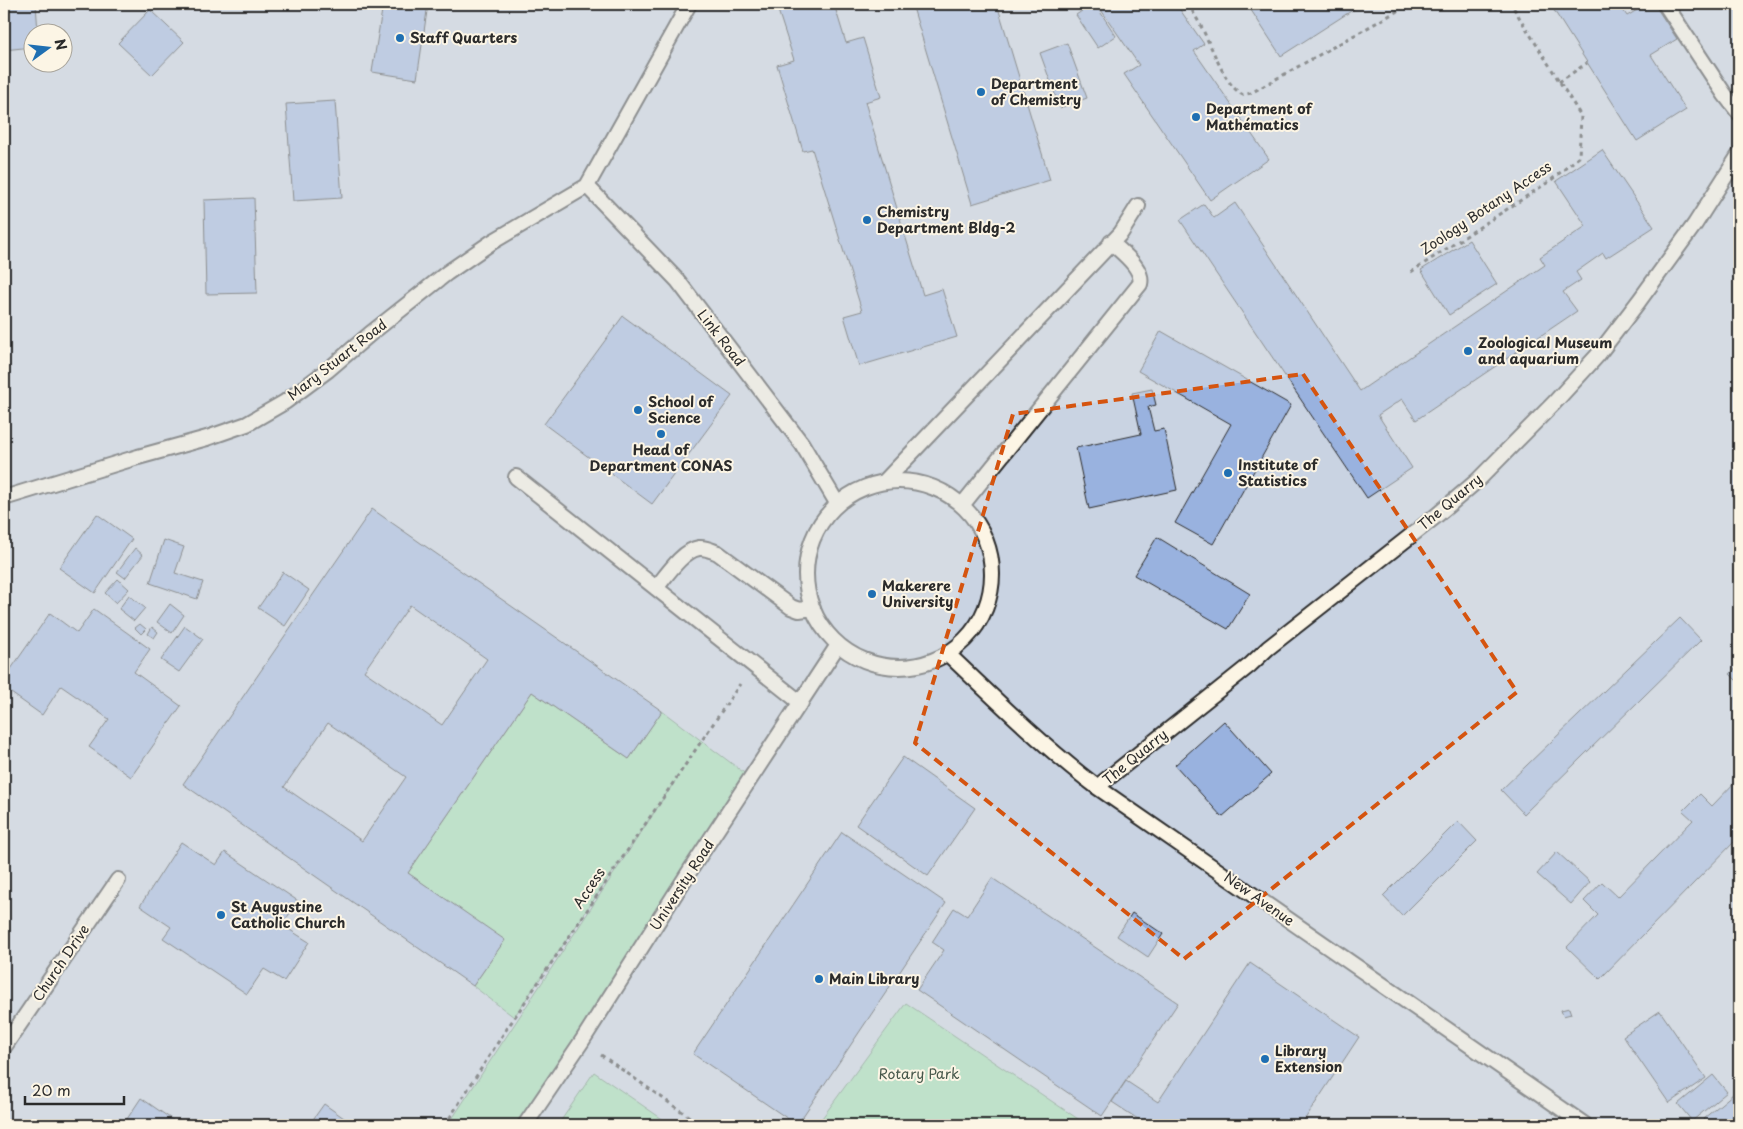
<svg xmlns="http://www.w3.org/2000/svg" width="1743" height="1129" viewBox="0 0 1743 1129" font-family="'Playpen Sans',sans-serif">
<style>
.built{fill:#c9d3e2;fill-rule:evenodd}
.green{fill:#9adfac;stroke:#62856c}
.building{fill:#99b2df;stroke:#2b2b2b;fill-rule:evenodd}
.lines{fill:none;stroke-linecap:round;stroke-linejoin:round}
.lane-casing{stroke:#2b2b2b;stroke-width:18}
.path{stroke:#2b2b2b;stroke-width:3;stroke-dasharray:4 4;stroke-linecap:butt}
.lane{stroke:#fcf5e5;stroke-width:14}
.marked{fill:none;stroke:#d5540f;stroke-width:4;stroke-dasharray:10 6;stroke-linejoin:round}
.poi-dot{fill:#1f6fb2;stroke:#fcf5e5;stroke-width:2}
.labels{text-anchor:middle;stroke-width:4;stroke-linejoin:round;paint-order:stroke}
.poi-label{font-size:14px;font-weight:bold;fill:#2b2b2b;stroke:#fcf5e5;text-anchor:start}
.street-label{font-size:14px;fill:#2b2b2b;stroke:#fcf5e5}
.park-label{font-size:14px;fill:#47584b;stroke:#fcf5e5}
</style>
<rect width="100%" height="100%" fill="#dee1e3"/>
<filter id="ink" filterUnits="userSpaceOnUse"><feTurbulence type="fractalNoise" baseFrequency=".02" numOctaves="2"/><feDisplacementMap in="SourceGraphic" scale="10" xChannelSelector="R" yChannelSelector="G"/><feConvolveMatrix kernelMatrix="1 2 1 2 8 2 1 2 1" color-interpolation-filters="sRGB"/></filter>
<g filter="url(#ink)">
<path class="built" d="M4,4H1739V1125H4ZM32,32H62V62H32Z"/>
<path class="green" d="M532,692L629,759L662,711L751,778L524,1125H448L675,781L514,1017L473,986L504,941L408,873Z
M906,1003L1087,1125H817Z
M594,1072L671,1125H558Z"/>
<path class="building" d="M4,4H36L38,32H32V47L4,50Z
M383,4H428L417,79L372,72Z
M776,4H834L846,43L863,38L881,97L865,102L923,295L942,289L957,337L859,366L844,316L862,311L812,149L803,151L777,65L794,60Z
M912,4H997L1050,180L972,204Z
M1092,4H1095L1116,36L1098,48L1076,15Z
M1097,4H1176L1204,44L1194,51L1269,159L1210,200L1124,74L1139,65Z
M1247,4H1362L1281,56Z
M1550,4H1619L1627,16L1647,4H1654L1677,39L1651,55L1686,110L1637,141Z
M150,10L184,42L152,75L118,43Z
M1067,43L1087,98L1060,108L1040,53Z
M335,101L342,198L293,201L286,104Z
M1602,150L1654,227L1606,258L1603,253L1576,272L1581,280L1563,292L1577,311L1416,420L1402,399L1378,415L1412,468L1367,498L1180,220L1204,204L1214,218L1235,203L1360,391L1545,265L1540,257L1586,226L1556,181Z
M254,198L257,293L206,294L204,200Z
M1469,240L1497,284L1449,315L1421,270Z
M623,316L732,396L652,504L544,424Z
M1161,331L1291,405L1213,544L1175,523L1231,424L1138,371Z
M1152,389L1156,405L1148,407L1154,431L1164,429L1177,490L1089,509L1076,448L1141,434L1132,393Z
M372,509L662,711L629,759L532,692L408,873L505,940L473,986L183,784ZM410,605L487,659L442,725L364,671ZM328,723L406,777L362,841L284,787Z
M97,514L132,539L95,593L59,568Z
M1157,537L1250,594L1228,629L1134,575Z
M164,540L184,547L175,573L203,582L197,599L150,583Z
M135,548L143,555L125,578L117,572Z
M283,572L309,590L285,626L258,608Z
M118,579L129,589L116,603L105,593Z
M129,595L145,608L134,621L119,609Z
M170,604L184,615L172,633L157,622Z
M94,609L150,649L134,672L181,706L131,777L89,747L109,719L61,686L42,715L4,688V679L50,613L77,633Z
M1680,618L1701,640L1524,814L1501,790Z
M140,624L146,629L141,634L135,628Z
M185,626L203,639L179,672L161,660Z
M152,627L158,632L154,638L148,634Z
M1739,665V683L1730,674Z
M1224,721L1271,774L1222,817L1175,765Z
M903,757L975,808L928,876L856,825Z
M1739,778V837L1600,979L1567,947L1598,915L1584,901L1602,882L1618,897L1693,820L1683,811L1700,794L1712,806Z
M1458,821L1477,841L1402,916L1383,896Z
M842,832L946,903L797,1125L693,1054Z
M181,842L216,865L225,852L298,901L282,925L309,942L284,981L264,969L247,994L163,938L171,927L140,906Z
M1557,852L1590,882L1571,904L1537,874Z
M992,878L1178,1003L1102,1116L917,990L944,950L932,942L954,908L967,916Z
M1132,913L1163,934L1148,957L1117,936Z
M1250,963L1359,1037L1301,1125H1142L1144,1123L1112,1102L1126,1081L1158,1102Z
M1569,1008L1571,1014L1563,1016L1561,1010Z
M1660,1011L1706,1078L1669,1103L1623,1036Z
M1713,1075L1727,1092L1692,1121L1678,1104Z
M1739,1089V1125H1708L1703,1119Z
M141,1098L180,1125H123Z
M324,1104L354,1125H309Z"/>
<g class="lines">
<g class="lane-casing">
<path id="lane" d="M1665,4L1725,95L1739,113
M587,186L678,281L802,444L837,503
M587,186L689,4
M516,477L801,703
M886,480L1121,233L1138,206
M806 574a93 93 0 1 1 186 0a93 93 0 1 1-186 0Z
M4,498L138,457L207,438L247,424L285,402L328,370L370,334L447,273L492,242L587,186
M963,504L1140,284C1144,268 1121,252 1111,242
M656,588C666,576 683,550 699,548C706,547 712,551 718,553L791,607L799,610L813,608
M948,654C996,700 1044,747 1097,787L1585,1125
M1097,787L1250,665L1268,648L1436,516L1478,480L1554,403L1597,356L1639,301L1695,224L1739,155
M4,1047L118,880
M525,1125L582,1041L691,869L838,645"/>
</g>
<path class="path" d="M1188,4C1195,15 1202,27 1207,39C1216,56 1226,86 1243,95L1251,93L1410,4
M1559,82L1587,63
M1411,272L1550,181L1579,157L1581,116L1511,4
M601,1055L701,1125
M445,1125L502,1036L740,684"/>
<use href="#lane" class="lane"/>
</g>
</g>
<path d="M0 0H1743V1129H0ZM1303,374L1517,692L1184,959L915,743L1013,414Z" fill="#dee1e3" fill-opacity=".55" fill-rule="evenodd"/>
<path class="marked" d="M1303,374L1517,692L1184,959L915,743L1013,414Z"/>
<g class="poi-dot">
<circle cx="400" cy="38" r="5"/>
<circle cx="981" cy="92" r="5"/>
<circle cx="1196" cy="117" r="5"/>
<circle cx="867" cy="220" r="5"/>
<circle cx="1468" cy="351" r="5"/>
<circle cx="638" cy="410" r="5"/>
<circle cx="661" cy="434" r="5"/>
<circle cx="1228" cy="473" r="5"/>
<circle cx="872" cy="594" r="5"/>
<circle cx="221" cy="915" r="5"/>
<circle cx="819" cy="979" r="5"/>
<circle cx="1265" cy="1059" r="5"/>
</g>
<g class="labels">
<g class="poi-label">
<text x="410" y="43">Staff Quarters</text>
<text x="991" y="89">Department<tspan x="991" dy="16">of Chemistry</tspan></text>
<text x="1206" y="114">Department of<tspan x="1206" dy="16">Mathématics</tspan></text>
<text x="877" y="217">Chemistry<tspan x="877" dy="16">Department Bldg-2</tspan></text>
<text x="1478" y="348">Zoological Museum<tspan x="1478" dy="16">and aquarium</tspan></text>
<text x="648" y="407">School of<tspan x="648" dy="16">Science</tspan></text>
<text x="661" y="455" text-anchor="middle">Head of<tspan x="661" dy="16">Department CONAS</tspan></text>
<text x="1238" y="470">Institute of<tspan x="1238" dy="16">Statistics</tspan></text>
<text x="882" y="591">Makerere<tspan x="882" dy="16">University</tspan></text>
<text x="231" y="912">St Augustine<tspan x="231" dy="16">Catholic Church</tspan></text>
<text x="829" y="984">Main Library</text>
<text x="1275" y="1056">Library<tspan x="1275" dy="16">Extension</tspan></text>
</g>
<g class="street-label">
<text transform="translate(1486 208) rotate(-34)" y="5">Zoology Botany Access</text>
<text transform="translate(721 338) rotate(52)" y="5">Link Road</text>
<text transform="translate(337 360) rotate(-38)" y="5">Mary Stuart Road</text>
<text transform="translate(1450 502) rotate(-40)" y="5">The Quarry</text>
<text transform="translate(1135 757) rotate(-39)" y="5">The Quarry</text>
<text transform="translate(682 885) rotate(-57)" y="5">University Road</text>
<text transform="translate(589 888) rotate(-56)" y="5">Access</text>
<text transform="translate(1259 899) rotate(35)" y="5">New Avenue</text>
<text transform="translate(61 963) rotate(-56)" y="5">Church Drive</text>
</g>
<g class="park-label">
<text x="919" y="1079">Rotary Park</text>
</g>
</g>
<rect width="1743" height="1129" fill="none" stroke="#fcf5e5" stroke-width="20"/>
<rect x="10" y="10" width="1723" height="1109" fill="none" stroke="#2b2b2b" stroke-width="2" filter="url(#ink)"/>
<g transform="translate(48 48) rotate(75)"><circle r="24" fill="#fcf5e5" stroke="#a8a49b"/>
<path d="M0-4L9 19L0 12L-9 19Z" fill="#1f6fb2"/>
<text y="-8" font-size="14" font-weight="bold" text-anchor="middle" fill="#2b2b2b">N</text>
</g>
<path d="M25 1096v8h99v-8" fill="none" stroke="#2b2b2b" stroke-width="2.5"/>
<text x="32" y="1096" font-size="15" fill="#2b2b2b" stroke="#fcf5e5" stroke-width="4" paint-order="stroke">20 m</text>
</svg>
